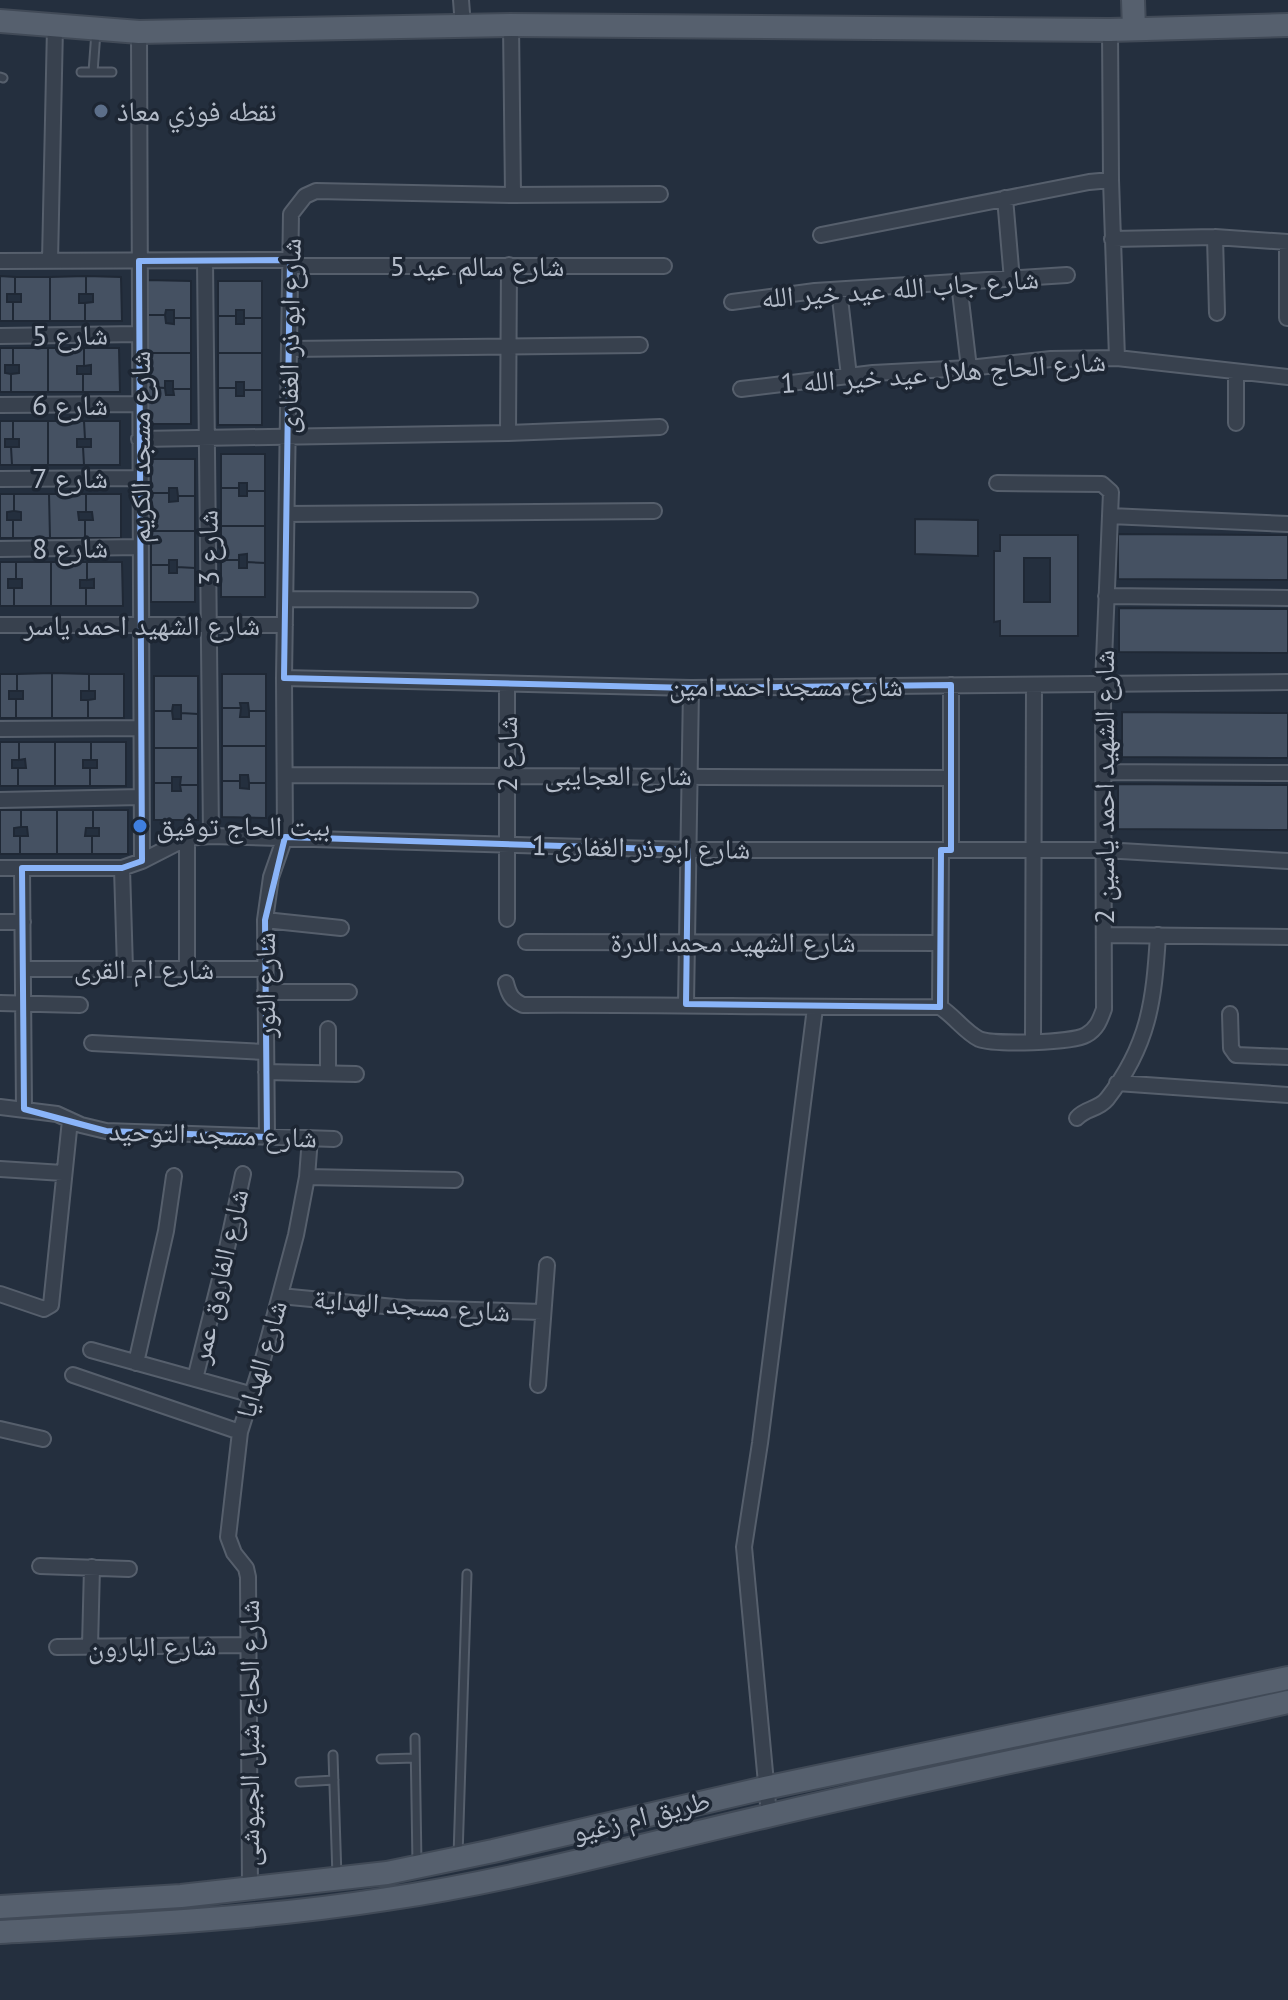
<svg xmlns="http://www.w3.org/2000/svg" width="1288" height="2000" viewBox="0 0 1288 2000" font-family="'PT Sans','Noto Naskh Arabic',sans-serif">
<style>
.building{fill:#455162;stroke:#1f2835;stroke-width:2;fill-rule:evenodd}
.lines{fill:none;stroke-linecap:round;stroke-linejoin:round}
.service-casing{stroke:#565f6c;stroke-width:11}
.minor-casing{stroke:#565f6c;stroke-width:18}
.primary-casing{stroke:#414a57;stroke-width:26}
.service{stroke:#38414e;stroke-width:7}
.minor{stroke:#38414e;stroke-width:14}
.primary{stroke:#56606e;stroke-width:22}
.marked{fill:none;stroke:#8ab4f8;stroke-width:6;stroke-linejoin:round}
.service-dot{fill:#5c6f8a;stroke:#1d2633;stroke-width:3}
.shop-dot{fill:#3f7fe0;stroke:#1d2633;stroke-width:3}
.labels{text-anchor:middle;stroke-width:7;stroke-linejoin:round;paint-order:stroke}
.poi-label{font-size:28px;fill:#b4bcc9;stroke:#1d2633;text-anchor:start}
.street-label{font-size:28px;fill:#b4bcc9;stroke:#1d2633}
</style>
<rect width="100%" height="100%" fill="#242f3e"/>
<path class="building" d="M0,276L15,277V294H7V302H13V321H0Z
M86,276L121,277L122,321H85V303L93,302V294H86Z
M86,276V294H79V303H85V321H50V277Z
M15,277H50V321H13V302H21V294H15Z
M147,280L191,281V318H174V310H166L165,315H147Z
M218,281H262V318H244V310H236V316H218Z
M147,315H165L166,323L174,324V318H191V353H147Z
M218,316H236V324H244V318H262V353H218Z
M0,348H13V365H5V373L11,374V392H0Z
M13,348H48V392H11V374L19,373V365H13Z
M48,348H84V366H77V374H83V392H48Z
M84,348H119L120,392H83V374H91V365L84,366Z
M147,353H191V389H173V381H165V388L147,387Z
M218,353H262V390H244V382H236V388H218Z
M147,387L165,388L166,395H174L173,389H191V424H147Z
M218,388H236V396H244V390H262V425H218Z
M0,421H13V439H5V447H11L12,465H0Z
M13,421H48V465H12L11,447H19V439H13Z
M48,421H84L85,439H77V447H83L84,465H48Z
M84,421H120V465H84L83,447H91V439H85Z
M221,454H265V491H247V483H239V488H221Z
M151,459H195V496H178L177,488H169V493H151Z
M221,488H239V496H247V491H265V526H221Z
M151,493H169V502L178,501V496H195V531H151Z
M0,494H14V511L7,512V520H13V538H0Z
M14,494H49L50,538H13V520H21V512L14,511Z
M49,494H86V512H78L79,520H85V538H50Z
M86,494H121V538H85V520H93L92,512H86Z
M915,519L978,520V556L915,554Z
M221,526H265V563L247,562V554L239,555V560H221Z
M151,531H195V568L177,567V560H169V565H151Z
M1118,534L1288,535V580L1118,579Z
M1000,535H1078V636H1000V621L994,622V551H1000ZM1024,558H1050V602H1024Z
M221,560H239V568H247V562L265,563V597H221Z
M0,562H16V579H8V588H14V606H0Z
M16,562H51V606H14V588H22V579H16Z
M51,562H87V580H80V588H86V606H51Z
M87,562H122L123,606H86V588H94V579L87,580Z
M151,565H169V573H177V567L195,568V602H151Z
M1119,608L1288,609V653L1119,652Z
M52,673V718H16V699H23V691H17V674Z
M52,673L89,674V691H81V700H88V718H52Z
M0,674H17V691H9V699H16V718H0Z
M89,674H124V718H88V700L95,699V691H89Z
M222,674H266V711H249L248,703H240L241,708H222Z
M154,676H198V714L181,713V705H173L172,711H154Z
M222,708H241L240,717H249V711H266V746H222Z
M154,711H172L173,719H181V713L198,714V748H154Z
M1122,712L1288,713V758L1122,757Z
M0,742H19V760H12V768H18V786H0Z
M19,742H55V786H18V768H26L25,759L19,760Z
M55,742H91V760H83V768H90V786H55Z
M91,742H126V786H90V768H97V760H91Z
M222,746H266V783H249L248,775H240V781H222Z
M154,748H198V785H180L181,777H172V783H154Z
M222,781H240V788L249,789V783H266V818L222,817Z
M154,783H172V791H181L180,785H198V820H154Z
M1118,784L1288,785V830L1118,829Z
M0,810H21V827L14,828V836H20V854H0Z
M21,810H57V854H20V836H28L27,827H21Z
M57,810H93V828H86L85,836H92V854H57Z
M93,810H128V854H92V836H99V828H93Z"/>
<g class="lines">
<g class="service-casing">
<path id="service" d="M81,72H112
M93,72L96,32
M0,77L3,78
M415,1738L417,1864
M333,1755L337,1877
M381,1759L415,1758
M300,1782L334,1780
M458,1856L467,1574"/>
</g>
<g class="minor-casing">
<path id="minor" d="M461,0L463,26
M511,25L513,195
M1110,30L1111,180L1117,358
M139,32L142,861
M1005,198L1012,280
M821,235L1089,182L1111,180
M1215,237L1217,313
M1112,239L1215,237L1288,242
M1287,242V318
M0,261L290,260
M50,261L55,27
M205,261L211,836
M290,266H664
M959,283L969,368
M839,290L849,376
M732,302L815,291L1067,275
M0,336L139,334
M289,349L640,345
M1236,373V423
M741,389L873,373L969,368L1051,359L1117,358L1288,377
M0,405L139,404
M508,433L509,265
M139,439L508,433L660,427
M0,479L139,478
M287,514L654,511
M1110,516L1288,524
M0,549L140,547
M1106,596L1288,598
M286,599L470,600
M0,625H285
M284,678L691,688L1288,682
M0,729L141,728
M1104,772L1288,773
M286,775L951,778
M0,800L141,797
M951,850V685
M0,868H122L142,861L187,838L211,836L688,850H1104L1288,861
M22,868L24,1109
M122,868L125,969
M507,919V684
M265,920L341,928
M0,922H23
M1104,935L1288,937
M526,942L940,943
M23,969H265
M187,969V838
M506,983C509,995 512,1000 523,1005C662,1004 801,1008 940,1007
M265,992H349
M0,1003L80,1005
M686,1004L691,688
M940,1007C954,1016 965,1032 979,1039C994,1045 1072,1043 1086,1035C1097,1029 1100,1020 1104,1009L1103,684L1111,492L1102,484L997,483
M940,1007L941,850
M1230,1014L1231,1048L1236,1055L1288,1057
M328,1029V1073
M1033,1042L1034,685
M92,1043L265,1052
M266,1072L356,1074
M1117,1083L1288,1095
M0,1107L57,1114L81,1125L106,1131L334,1139
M1077,1118C1085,1108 1098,1110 1107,1099C1149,1045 1154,1001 1158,935
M267,1137L265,920L271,877L285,837L284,678L291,214L305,196L316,191L513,195L660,194
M0,1169L63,1173
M307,1177L455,1180
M0,1294L44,1309L51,1305L70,1120
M280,1296L405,1308L543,1312
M91,1350L253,1395
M136,1363L166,1231L174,1176
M73,1375L240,1432
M195,1379L222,1271L243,1174
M538,1385L547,1265
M0,1429L43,1439
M40,1566L129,1569
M90,1646L92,1567
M57,1647L248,1645
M769,1815L744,1547L760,1443L815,1008
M250,1889L248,1577L246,1568L234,1553L228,1537L240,1432L263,1359L296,1235L307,1177L310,1138"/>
</g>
<g class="primary-casing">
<path id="primary" d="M1133,0L1134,29
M0,21L139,32L511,25L1110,30L1288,25
M0,1907L181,1896L387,1873L493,1851L765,1788L1288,1678
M0,1932C129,1925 259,1919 387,1899C516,1880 640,1845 767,1816C940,1775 1115,1741 1288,1702"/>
</g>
<use href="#service" class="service"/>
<use href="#minor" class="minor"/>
<use href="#primary" class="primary"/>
</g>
<path class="marked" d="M290,260L284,678L691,688L951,685V850H941L940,1007L686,1004L688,850L285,837L265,920L267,1137L106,1131L24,1109L22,868H122L142,861L139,261Z"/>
<circle class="service-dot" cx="101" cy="111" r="8"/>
<circle class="shop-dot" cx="140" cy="826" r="8"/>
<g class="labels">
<g class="poi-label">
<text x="117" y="121">نقطه فوزي معاذ</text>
<text x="156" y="836">بيت الحاج توفيق</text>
</g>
<g class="street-label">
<text x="477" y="276">شارع سالم عيد 5</text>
<text transform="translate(900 288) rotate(-4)" y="10">شارع جاب الله عيد خير الله</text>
<text transform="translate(70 335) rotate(-1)" y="10">شارع 5</text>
<text transform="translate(289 336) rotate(-89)" y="10">شارع ابو ذر الغفارى</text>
<text transform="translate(943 372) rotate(-4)" y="10">شارع الحاج هلال عيد خير الله 1</text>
<text x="70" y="415">شارع 6</text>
<text transform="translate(140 447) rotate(-90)" y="10">شارع مسجد الكريم</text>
<text x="70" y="488">شارع 7</text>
<text transform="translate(70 548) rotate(-1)" y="10">شارع 8</text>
<text transform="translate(208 548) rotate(-91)" y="10">شارع 3</text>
<text x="142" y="635">شارع الشهيد احمد ياسر</text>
<text x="786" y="696">شارع مسجد احمد امين</text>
<text transform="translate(507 754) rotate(-90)" y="10">شارع 2</text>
<text x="618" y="785">شارع العجايبى</text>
<text transform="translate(1104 787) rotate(-90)" y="10">شارع الشهيد احمد ياسين 2</text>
<text transform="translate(641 847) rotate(1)" y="10">شارع ابو ذر الغفارى 1</text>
<text x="733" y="952">شارع الشهيد محمد الدرة</text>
<text x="144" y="979">شارع ام القرى</text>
<text transform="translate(265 985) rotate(-90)" y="10">شارع النور</text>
<text transform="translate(213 1134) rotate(2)" y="10">شارع مسجد التوحيد</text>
<text transform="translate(219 1276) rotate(-77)" y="10">شارع الفاروق عمر</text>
<text transform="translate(412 1305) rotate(4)" y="10">شارع مسجد الهداية</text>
<text transform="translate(261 1359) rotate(-74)" y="10">شارع الهدايا</text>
<text transform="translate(152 1646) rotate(-1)" y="10">شارع البارون</text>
<text transform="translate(249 1733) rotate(-90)" y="10">شارع الحاج شبل الجيوشى</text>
<text transform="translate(641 1816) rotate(-14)" y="10">طريق ام زغيو</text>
</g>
</g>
</svg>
